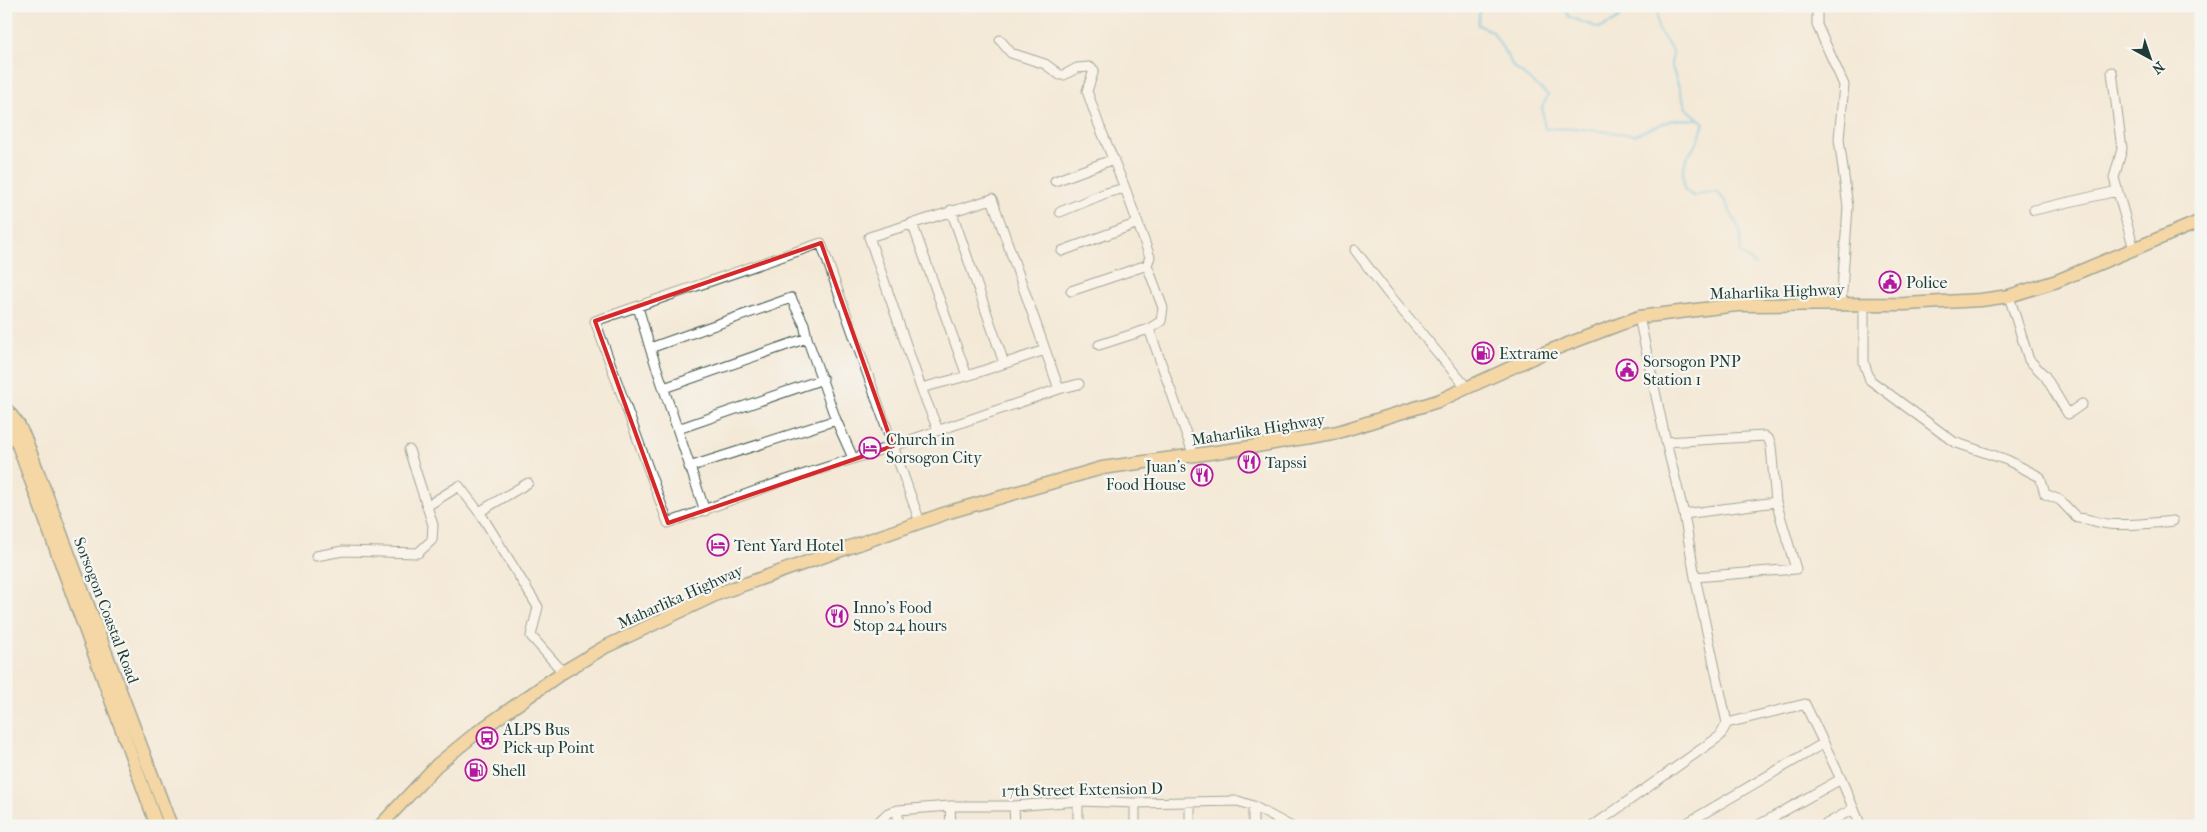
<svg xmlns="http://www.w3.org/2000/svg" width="2207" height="832" viewBox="0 0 2207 832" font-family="'IM FELL French Canon',serif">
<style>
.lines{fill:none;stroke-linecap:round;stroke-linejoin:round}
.stream{stroke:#65c0e3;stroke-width:2.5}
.minor-casing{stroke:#3f574c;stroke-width:11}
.highway-casing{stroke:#3f574c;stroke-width:15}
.minor{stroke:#fff;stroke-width:9}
.highway{stroke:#f6c06b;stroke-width:12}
.marked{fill:none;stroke:#d62828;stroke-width:4;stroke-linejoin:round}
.labels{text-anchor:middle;stroke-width:4.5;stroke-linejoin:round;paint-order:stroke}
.poi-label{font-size:16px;fill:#1f3d34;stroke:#f6f6f2;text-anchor:start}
.street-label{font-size:16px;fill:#1f3d34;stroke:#f6f6f2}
</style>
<rect width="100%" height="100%" fill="#f6f6f2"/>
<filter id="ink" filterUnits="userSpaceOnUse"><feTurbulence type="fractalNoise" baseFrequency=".02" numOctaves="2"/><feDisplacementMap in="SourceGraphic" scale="10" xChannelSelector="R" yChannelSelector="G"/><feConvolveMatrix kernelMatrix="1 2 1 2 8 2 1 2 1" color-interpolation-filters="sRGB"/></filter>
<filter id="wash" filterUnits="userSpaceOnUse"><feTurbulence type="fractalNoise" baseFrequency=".0096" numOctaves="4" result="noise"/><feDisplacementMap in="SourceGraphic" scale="20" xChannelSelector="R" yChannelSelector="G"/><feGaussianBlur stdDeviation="1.12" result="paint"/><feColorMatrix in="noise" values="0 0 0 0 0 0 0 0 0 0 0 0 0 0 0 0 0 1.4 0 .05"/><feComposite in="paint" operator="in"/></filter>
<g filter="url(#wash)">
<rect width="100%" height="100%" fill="#f4e9d7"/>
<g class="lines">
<path class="stream" d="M1480,6L1478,25L1493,32L1513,66L1548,95L1542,108L1545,129L1575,128L1634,135L1672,120L1697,119
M1564,6L1569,17L1599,28L1615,21L1630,6
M1652,6L1657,9L1658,29L1673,52L1671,64L1686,108L1704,123L1698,141L1686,159L1683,172L1684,189L1693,196L1704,193L1717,192L1725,201L1741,233L1740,252L1755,265"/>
</g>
</g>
<g filter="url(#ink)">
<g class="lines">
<g class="minor-casing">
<path id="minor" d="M1817,6V25L1844,85L1839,139L1848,207L1841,304
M1000,40L1011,53L1045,64L1060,75H1064L1077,68L1089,67L1094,70L1087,91L1099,125L1125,188
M2112,72L2122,149L2114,178L2134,249
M1055,181L1114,159
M951,210L1004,363
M2034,210L2117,191
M1060,212L1106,193L1125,188L1150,257L1147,265
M912,223L967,376
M1355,250L1387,292L1467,388
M1062,251L1138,223
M1071,291L1147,265L1163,308L1161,321L1149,329L1099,345
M2009,296L2029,360L2045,376L2068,414L2082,404
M1864,304V363L1870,380L1954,442L2007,460L2040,477L2045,494L2060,500L2077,518C2088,518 2098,523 2108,524C2130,526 2152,523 2173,521
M638,307L650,348
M1149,329L1194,456
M807,338L836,420L853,458
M664,388L807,338L804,324L791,298L650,348L705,511
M921,388L967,376L1045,350
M678,429L823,379
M938,430L921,388L869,237L992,199L1059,389
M1666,442L1764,436L1769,440L1771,446L1776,502
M689,467L836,420
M427,506L459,486L482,516L538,607L531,636L563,672
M479,512L528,483
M1684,514L1776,502L1796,569L1695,577
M920,522L821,243L595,321L668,523L780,482L893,446L1059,389L1079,384
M316,556L343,551L418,553L432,540L433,525L409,450
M1727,723L1805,704L1841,779L1861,826
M1078,801V826
M1190,802V826
M1135,803V826
M950,806L951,826
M1014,806L1015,826
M1253,806V826
M898,810V826
M874,826L888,813L898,810L950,806H1014L1078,801L1135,803L1238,801L1253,806L1290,826
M1593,826L1720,736L1727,723L1695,577L1684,514L1666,442L1639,317
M1682,826L1824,743
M1757,826L1841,779
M1823,826L1853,809"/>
</g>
<g class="highway-casing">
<path id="highway" d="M6,409L18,424L25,438L171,826
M6,423L17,442L157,826
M380,826L437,765L475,734L563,672L605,647L717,594L949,512L1102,468L1245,448L1338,432L1438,401L1541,354L1639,317L1737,305L1905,304L1981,300L2009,296L2057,281L2201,221"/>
</g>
<use href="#minor" class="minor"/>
<use href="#highway" class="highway"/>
</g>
</g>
<path d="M0 0H2207V832H0ZM821,243L893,446L668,523L595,321Z" fill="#f4e9d7" fill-opacity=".55" fill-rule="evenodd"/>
<path class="marked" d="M821,243L893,446L668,523L595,321Z"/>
<defs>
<g id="civic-ring" transform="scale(1.125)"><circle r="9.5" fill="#f6f6f2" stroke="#b5179e" stroke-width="1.5"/><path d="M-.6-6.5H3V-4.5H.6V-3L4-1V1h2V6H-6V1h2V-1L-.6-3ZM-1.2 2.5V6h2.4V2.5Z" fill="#b5179e"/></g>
<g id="fuel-ring" transform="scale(1.125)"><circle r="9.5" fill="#f6f6f2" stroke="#b5179e" stroke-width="1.5"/><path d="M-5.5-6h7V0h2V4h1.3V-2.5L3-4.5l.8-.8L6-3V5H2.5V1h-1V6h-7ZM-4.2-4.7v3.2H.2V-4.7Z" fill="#b5179e"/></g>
<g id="hotel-ring" transform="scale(1.125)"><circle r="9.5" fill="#f6f6f2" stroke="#b5179e" stroke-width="1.5"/><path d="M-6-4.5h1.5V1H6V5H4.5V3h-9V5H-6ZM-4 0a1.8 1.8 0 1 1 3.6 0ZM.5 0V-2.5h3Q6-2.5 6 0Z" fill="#b5179e"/></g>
<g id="restaurant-ring" transform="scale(1.125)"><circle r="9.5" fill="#f6f6f2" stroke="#b5179e" stroke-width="1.5"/><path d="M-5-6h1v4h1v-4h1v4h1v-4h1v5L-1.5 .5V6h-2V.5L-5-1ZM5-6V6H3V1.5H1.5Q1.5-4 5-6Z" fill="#b5179e"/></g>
<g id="bus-ring" transform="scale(1.125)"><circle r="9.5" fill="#f6f6f2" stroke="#b5179e" stroke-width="1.5"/><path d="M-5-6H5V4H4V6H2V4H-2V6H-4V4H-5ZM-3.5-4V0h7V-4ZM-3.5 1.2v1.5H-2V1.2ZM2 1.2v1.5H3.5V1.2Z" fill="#b5179e"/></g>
</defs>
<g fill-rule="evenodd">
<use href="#civic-ring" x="1890" y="282"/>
<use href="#fuel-ring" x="1483" y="353"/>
<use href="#civic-ring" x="1627" y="370"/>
<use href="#hotel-ring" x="870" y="448"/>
<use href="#restaurant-ring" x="1249" y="462"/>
<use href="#restaurant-ring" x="1202" y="475"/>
<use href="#hotel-ring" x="718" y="545"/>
<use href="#restaurant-ring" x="837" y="616"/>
<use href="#bus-ring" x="487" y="738"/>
<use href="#fuel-ring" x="476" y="770"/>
</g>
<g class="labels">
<g class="poi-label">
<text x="1906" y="288">Police</text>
<text x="1499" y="359">Extrame</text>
<text x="1643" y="367">Sorsogon PNP<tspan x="1643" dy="18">Station 1</tspan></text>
<text x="886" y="445">Church in<tspan x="886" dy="18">Sorsogon City</tspan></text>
<text x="1265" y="468">Tapssi</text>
<text x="1186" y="472" text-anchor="end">Juan's<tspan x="1186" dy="18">Food House</tspan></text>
<text x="734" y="551">Tent Yard Hotel</text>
<text x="853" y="613">Inno’s Food<tspan x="853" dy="18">Stop 24 hours</tspan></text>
<text x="503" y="735">ALPS Bus<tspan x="503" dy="18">Pick-up Point</tspan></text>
<text x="492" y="776">Shell</text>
</g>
<g class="street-label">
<text transform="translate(1777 291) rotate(-2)" y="6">Maharlika Highway</text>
<text transform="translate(1258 429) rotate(-9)" y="6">Maharlika Highway</text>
<text transform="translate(680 596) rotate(-24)" y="6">Maharlika Highway</text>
<text transform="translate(107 610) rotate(69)" y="6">Sorsogon Coastal Road</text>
<text transform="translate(1082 789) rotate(-1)" y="6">17th Street Extension D</text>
</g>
</g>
<rect width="2207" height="832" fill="none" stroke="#f6f6f2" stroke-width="25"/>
<g transform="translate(2150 58) rotate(140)" stroke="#f6f6f2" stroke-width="4" paint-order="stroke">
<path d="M0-4L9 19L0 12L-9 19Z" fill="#1f3d34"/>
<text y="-8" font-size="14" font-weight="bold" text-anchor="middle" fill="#1f3d34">N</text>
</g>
</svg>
